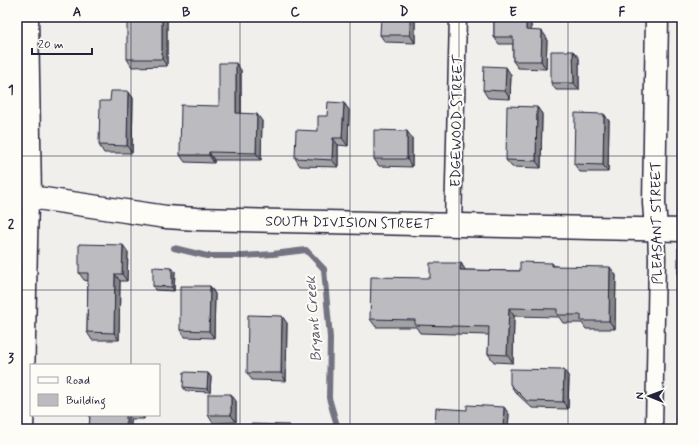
<svg xmlns="http://www.w3.org/2000/svg" width="699" height="446" viewBox="0 0 699 446" font-family="Mynerve,sans-serif">
<style>
.lines{fill:none;stroke-linecap:round;stroke-linejoin:round}
.stream{stroke:#737381;stroke-width:6}
.street-casing{stroke:#22223b;stroke-width:19}
.secondary-casing{stroke:#22223b;stroke-width:25}
.street{stroke:#fdfcf7;stroke-width:16}
.secondary{stroke:#fdfcf7;stroke-width:22}
.wall{fill:#a2a2a5;stroke:#22223b}
.shaded-wall{fill:#848486;stroke:#22223b}
.building{fill:#bcbcc0;stroke:#22223b}
.grid{fill:none;stroke:#22223b;stroke-width:1;stroke-opacity:0.55}
.labels{text-anchor:middle;stroke-width:4;stroke-linejoin:round;paint-order:stroke}
.street-label{font-size:14px;fill:#22223b;stroke:#fdfcf7}
.water-label{font-size:15px;font-style:italic;fill:#58586a;stroke:#fdfcf7}
.neatline{fill:none;stroke:#22223b;stroke-width:1.5}
.grid-label{font-size:13px;text-anchor:middle;font-weight:bold;fill:#22223b}
</style>
<rect width="100%" height="100%" fill="#f0efec"/>
<filter id="ink" filterUnits="userSpaceOnUse"><feTurbulence type="fractalNoise" baseFrequency=".025" numOctaves="2"/><feDisplacementMap in="SourceGraphic" scale="8" xChannelSelector="R" yChannelSelector="G"/><feConvolveMatrix kernelMatrix="1 2 1 2 8 2 1 2 1" color-interpolation-filters="sRGB"/></filter>
<g filter="url(#ink)">
<g class="lines">
<path class="stream" d="M174,248L207,256H244L273,254L306,250L324,269L330,338L329,398L338,429"/>
<g class="street-casing">
<path id="street" d="M453,225L458,17
M25,429L30,198
M654,429L657,258L656,229"/>
</g>
<g class="secondary-casing">
<path id="secondary" d="M27,17L30,198
M17,195L166,217L197,219L682,230
M656,229L654,203L657,17"/>
</g>
<use href="#street" class="street"/>
<use href="#secondary" class="secondary"/>
</g>
<path class="wall" d="M167,17V66L132,67L127,59Z
M415,17V43L385,42L380,35Z
M494,17H531V30L547,38L546,69L518,68L513,61V44H499L494,37Z
M578,17H612V20L579,19Z
M573,51L579,58V90H556L551,83Z
M241,70V113L262,121L261,160H214V163L185,162L180,155L219,106Z
M511,75L510,99L488,98L483,90Z
M128,91L133,98L132,153H104L99,145L110,101Z
M344,103L349,110L348,146L338,145V167L300,166L295,158L318,131L327,116Z
M537,107L542,114L541,168L512,167L506,160Z
M604,114L609,121L608,172H580L574,164Z
M412,138V167L379,166L374,159Z
M682,248V282L678,276Z
M128,252L127,281H120L119,340H92L87,332L88,281L84,280L79,273Z
M461,263L465,270L520,271L552,263L555,266L616,275L615,329H586L582,323H563L559,317L514,316L513,363L494,362L488,354L489,335L420,333L416,327H376L370,319L430,278Z
M172,268L175,271L174,291L155,290L153,286Z
M210,286L215,294L214,338L185,337L180,330Z
M287,323L286,381L252,380L247,373Z
M208,373L211,377L210,392L186,391L183,387Z
M569,377L568,409L532,408L515,392L510,384Z
M236,401V422L213,423L208,415Z
M509,414L508,429H437L435,427Z
M90,415H144V419H131V429H89Z"/>
<path class="shaded-wall" d="M162,17H167V66L162,59Z
M410,17H415V43L410,35Z
M526,17H531V37L526,30Z
M542,31L547,38L546,69L541,61Z
M573,51L579,58V90L574,83Z
M236,63L241,70V121L236,113Z
M506,67L511,75L510,99L505,91Z
M128,91L133,98L132,153L127,146Z
M344,103L349,110L348,146L342,138Z
M537,107L542,114L541,168L536,161Z
M257,114L262,121L261,160L256,153Z
M604,114L609,121L608,172L603,165Z
M407,131L412,138V167L407,159Z
M333,138L338,145V167L332,160Z
M209,152L214,160V163L209,155Z
M123,245L128,252L127,281L122,274Z
M461,263L466,271L460,270Z
M610,267L616,275L615,329L609,321Z
M172,268L175,271L174,291L172,287Z
M115,274L120,281L119,340L114,333Z
M210,286L215,294L214,338L209,331Z
M509,308L514,316L513,363L507,355Z
M282,316L287,323L286,381L281,373Z
M564,370L569,377L568,409L563,402Z
M208,373L211,377L210,392L207,389Z
M231,394L236,401V422L231,415Z
M504,407L509,414L508,429H503Z
M126,415H128L131,419V429H126Z
M141,415H144V419Z
M289,425L292,429H289Z"/>
<path class="building" d="M127,17H162V59H127Z
M381,17H410V35H380Z
M494,17H526V30L542,31L541,61H513V37H494Z
M551,51H573L574,83H551Z
M219,63H236V113L257,114L256,153L209,152V155H180L181,105L219,106Z
M484,66L506,67L505,91L483,90Z
M111,91H128L127,146L99,145L100,101H110Z
M328,102L344,103L342,138H333L332,160L295,158L296,130L318,131V116H327Z
M507,106L537,107L536,161L506,160Z
M575,113L604,114L603,165L574,164Z
M374,130L407,131V159H374Z
M79,244L123,245L122,274H115L114,333L87,332L88,273H79Z
M678,248H682V276H678Z
M520,262L552,263V266L610,267L609,321H581V315H557V309L509,308L507,355L488,354L489,327L415,325V320L370,319L371,277L430,278V263H461L460,270L520,271Z
M153,267L172,268V287L153,286Z
M180,286H210L209,331L180,330Z
M248,315L282,316L281,373H247Z
M510,369L564,370L563,402L527,401L510,384Z
M184,372L208,373L207,389L183,387Z
M208,394H231V415H208Z
M467,405L504,407L503,429L435,427L436,408L467,410Z
M90,415H126V429H89Z
M251,424L289,425V429H251Z"/>
</g>
<path class="grid" d="M131,17V365M240,17V429M350,17V429M459,17V429M568,17V429M17,156H682M17,290H682M131,415V429"/>
<g class="labels">
<g class="street-label">
<text transform="translate(456 121) rotate(-89)" y="5">EDGEWOOD STREET</text>
<text transform="translate(349 222) rotate(1)" y="5">SOUTH DIVISION STREET</text>
<text transform="translate(656 223) rotate(-91)" y="5">PLEASANT STREET</text>
</g>
<g class="water-label">
<text transform="translate(313 319) rotate(-94)" y="5">Bryant Creek</text>
</g>
</g>
<rect width="699" height="446" fill="none" stroke="#fdfcf7" stroke-width="44"/>
<rect x="30" y="364" width="130" height="52" fill="#fdfcf7" stroke="#a5a5ac"/>
<rect x="38" y="377" width="20" height="6" fill="#fdfcf7" stroke="#a5a5ac"/>
<text x="66" y="384" font-size="12" fill="#22223b">Road</text>
<rect x="38" y="394" width="20" height="12" fill="#bcbcc0" stroke="#a5a5ac"/>
<text x="66" y="404" font-size="12" fill="#22223b">Building</text>
<g transform="translate(649 396) rotate(271)" stroke="#fdfcf7" stroke-width="3" paint-order="stroke">
<path d="M0-3L7 15L0 10L-7 15Z" fill="#22223b"/>
<text y="-6" font-size="11" font-weight="bold" text-anchor="middle" fill="#22223b">N</text>
</g>
<path d="M32 48v6h60v-6" fill="none" stroke="#22223b" stroke-width="2"/>
<text x="38" y="48" font-size="12" fill="#22223b" stroke="#fdfcf7" stroke-width="3" paint-order="stroke">20 m</text>
<rect x="22" y="22" width="655" height="402" class="neatline"/>
<g class="grid-label">
<text x="77" y="16">A</text>
<text x="186" y="16">B</text>
<text x="295" y="16">C</text>
<text x="404" y="16">D</text>
<text x="513" y="16">E</text>
<text x="622" y="16">F</text>
<text x="11" y="94">1</text>
<text x="11" y="228">2</text>
<text x="11" y="362">3</text>
</g>
</svg>
